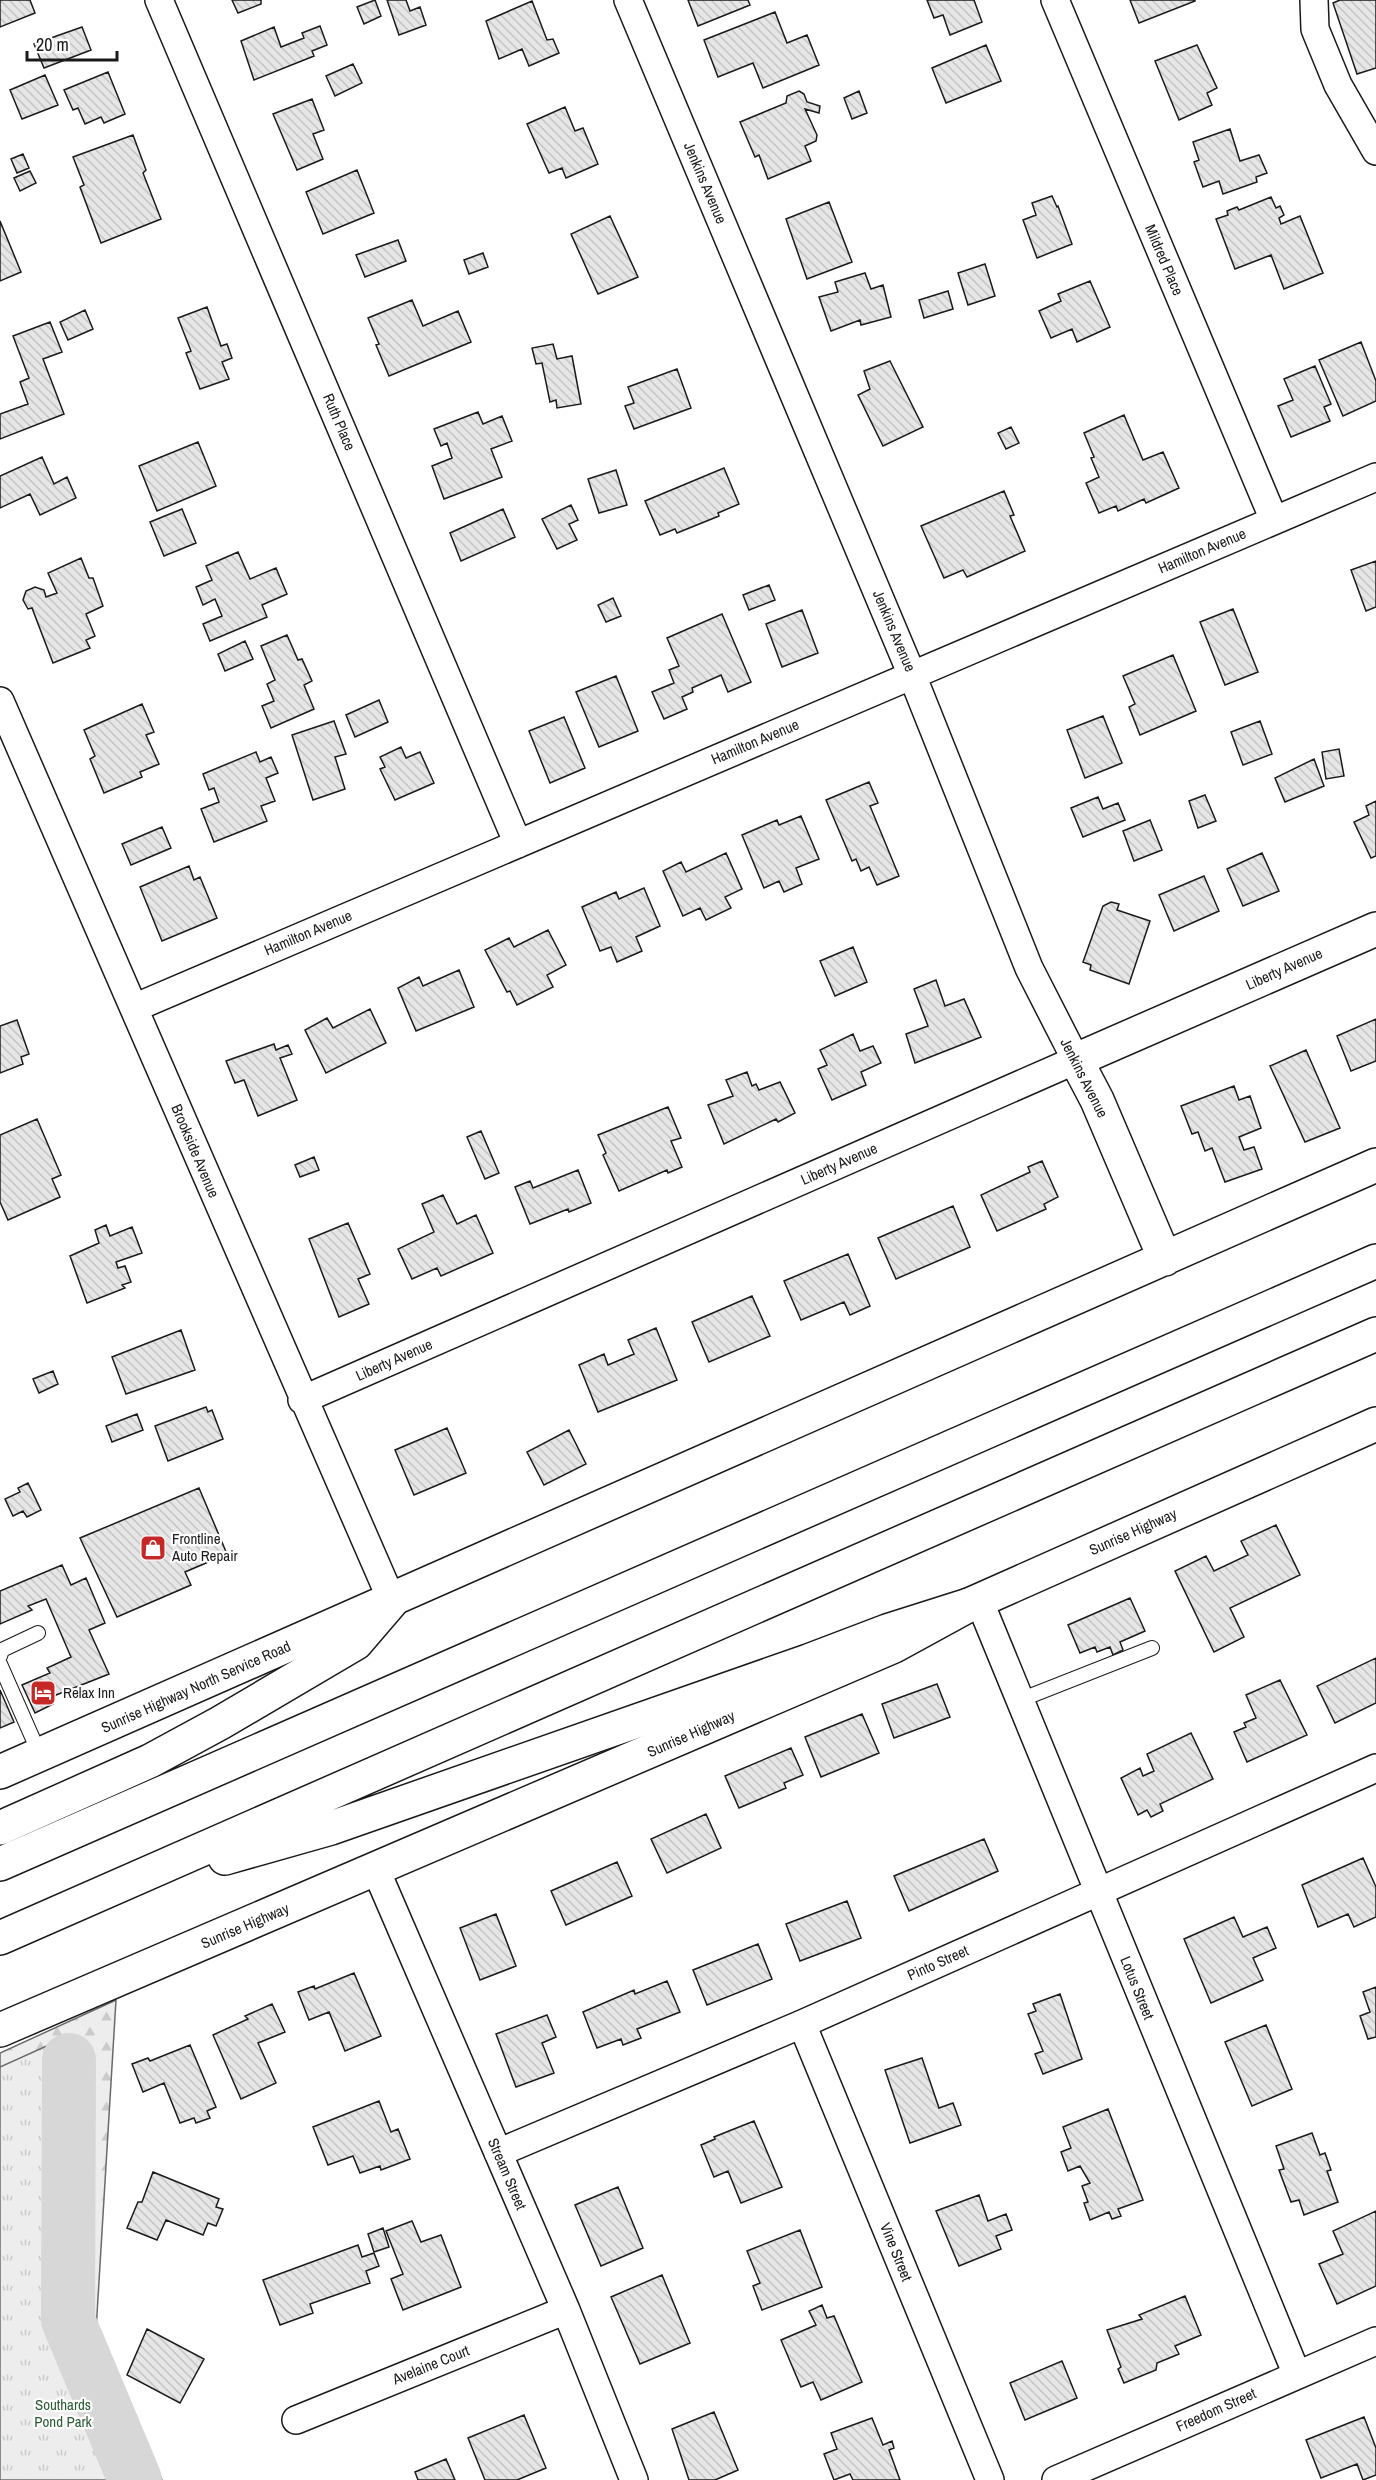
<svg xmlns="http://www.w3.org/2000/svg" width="1376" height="2480" viewBox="0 0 1376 2480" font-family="'Archivo Narrow',sans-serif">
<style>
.forest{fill:url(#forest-firs);stroke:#6a6a6a;stroke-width:1.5}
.park{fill:url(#park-tufts);stroke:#6a6a6a;stroke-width:1.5}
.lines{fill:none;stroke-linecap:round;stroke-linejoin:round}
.river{stroke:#d7d7d7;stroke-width:54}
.building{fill:url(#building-back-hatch);stroke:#1a1a1a;stroke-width:1.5}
.lane-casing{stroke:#1a1a1a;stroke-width:16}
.street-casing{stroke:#1a1a1a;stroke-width:30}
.secondary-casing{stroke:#1a1a1a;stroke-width:36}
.highway-casing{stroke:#1a1a1a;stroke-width:36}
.lane{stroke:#fff;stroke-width:14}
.street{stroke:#fff;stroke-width:27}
.secondary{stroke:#fff;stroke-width:33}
.highway{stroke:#fff;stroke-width:33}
.labels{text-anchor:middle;stroke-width:4.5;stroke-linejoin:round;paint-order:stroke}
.street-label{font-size:15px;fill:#1a1a1a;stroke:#fff}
.poi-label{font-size:15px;fill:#1a1a1a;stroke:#fff;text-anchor:start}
.park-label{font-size:15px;fill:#2b5a34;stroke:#fff}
</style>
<defs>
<pattern id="forest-firs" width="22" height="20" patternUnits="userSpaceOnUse" patternTransform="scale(1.5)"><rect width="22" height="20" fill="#ededed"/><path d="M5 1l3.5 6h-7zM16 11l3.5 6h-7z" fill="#cbcbcb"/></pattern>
<pattern id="park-tufts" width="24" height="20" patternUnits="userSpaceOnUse" patternTransform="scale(1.5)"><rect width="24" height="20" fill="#ededed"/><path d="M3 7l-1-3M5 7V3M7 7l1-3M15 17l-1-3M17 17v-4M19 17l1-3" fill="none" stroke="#cbcbcb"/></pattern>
<pattern id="building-back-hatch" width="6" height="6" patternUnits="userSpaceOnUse" patternTransform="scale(1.5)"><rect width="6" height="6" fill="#e6e6e6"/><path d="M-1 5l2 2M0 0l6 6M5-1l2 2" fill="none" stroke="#c5c5c5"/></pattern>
</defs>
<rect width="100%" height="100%" fill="#fff"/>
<path class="forest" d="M116,2000L96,2331L162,2480H0V2053Z"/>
<path class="park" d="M62,2039L86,2117L50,2292L156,2480H0V2067Z"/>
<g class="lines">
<path class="river" d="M69,2060L68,2320L135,2480"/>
</g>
<path class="building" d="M0,0H30L35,13L0,27Z
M232,0H261V4L238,13Z
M375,0L381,16L364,24L357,7Z
M387,0H406L410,11L420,7L426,25L399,35Z
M688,0H748L750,5L698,26Z
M927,0H974L982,22L950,35L943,15L934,18Z
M1130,0H1195V1L1139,23Z
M1340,0H1376V68L1357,74L1333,3Z
M532,1L547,40L553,39L559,53L529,66L522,49L499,59L486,21Z
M775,12L787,43L807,35L819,65L763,88L753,63L718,77L704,40Z
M320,26L327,45L312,51L314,56L254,80L241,41L274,27L281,47L304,38L302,33Z
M82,27L91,50L44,68L34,44Z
M986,45L1001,81L946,103L932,68Z
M1197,45L1217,88L1207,93L1212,105L1179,120L1155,61Z
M353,64L362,83L335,96L326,76Z
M108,72L125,114L104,123L101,117L85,124L78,108L73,110L64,90Z
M45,75L58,105L22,119L10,90Z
M799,91L804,94L807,102L820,106L819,113L805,109L817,135L816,141L805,146L811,161L768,179L759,155L755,157L740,122L786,103L787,96Z
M859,91L867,113L852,119L844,98Z
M312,99L324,130L313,134L323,159L297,170L273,114Z
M565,107L575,131L583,128L598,164L566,178L562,168L549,173L527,124Z
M1230,129L1240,161L1259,155L1267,173L1256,177L1257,182L1223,194L1219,181L1203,187L1194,162L1199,160L1193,142Z
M133,135L146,170L143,173L161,219L101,243L80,187L84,185L73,157Z
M23,154L29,168L17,173L11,159Z
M357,170L374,213L323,234L306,192Z
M30,171L36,183L20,191L14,178Z
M1052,196L1057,207L1058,206L1072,244L1037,258L1023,220L1036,215L1032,203Z
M1271,197L1276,208L1280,206L1284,215L1279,218L1281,224L1300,216L1323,273L1284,289L1271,255L1235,269L1216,219L1228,215L1227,211L1237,207L1239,210Z
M829,202L852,262L807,279L786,219Z
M610,216L638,277L598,294L571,234Z
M0,221L21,272L0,281Z
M398,240L406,261L365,277L356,255Z
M483,253L488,267L469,274L464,260Z
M985,264L995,296L968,305L958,273Z
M865,273L871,289L883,285L891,317L861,325L860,320L831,331L819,297L838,292L835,282Z
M1090,281L1110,327L1077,342L1072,329L1051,338L1039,311L1061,301L1058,294Z
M948,291L953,309L924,318L919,300Z
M412,300L423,326L458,311L471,342L389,376L376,345L379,344L368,318Z
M207,307L221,346L227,344L232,358L222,362L229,379L200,389L186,353L191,351L178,318Z
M85,310L93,329L68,340L60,322Z
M50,322L62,352L43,359L64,414L0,439V414L28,404L20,382L29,378L13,336Z
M1361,342L1376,381V401L1343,416L1319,360Z
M553,344L557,359L572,356L581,404L557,408L556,400L550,402L542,363L536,364L532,348Z
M890,361L923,427L883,446L858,395L870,389L864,371Z
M1315,366L1331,404L1324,407L1330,421L1291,437L1278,406L1293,400L1284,379Z
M677,369L691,408L634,429L625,406L634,403L628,387Z
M478,412L483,424L502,416L512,441L491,449L502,477L444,499L432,466L452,458L447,443L441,446L434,429Z
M1124,415L1143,460L1163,452L1179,488L1146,503L1144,499L1118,511L1116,506L1099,513L1086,483L1099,477L1091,458L1094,457L1084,433Z
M1011,427L1019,443L1006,449L998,433Z
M198,442L216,486L157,511L139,466Z
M42,457L54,484L67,477L76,498L40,515L30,494L0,508V476Z
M724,468L739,504L718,513L719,516L677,533L675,529L660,535L645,501Z
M616,470L627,505L599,513L588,479Z
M1004,491L1014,515L1010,516L1025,551L967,577L963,570L944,578L921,526Z
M571,505L578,520L569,524L577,540L557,549L542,519Z
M182,509L196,543L164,556L150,522Z
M503,509L515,537L461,561L450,533Z
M238,552L250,579L276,568L287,594L262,605L267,617L210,641L203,624L222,616L215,599L203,605L196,587L212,580L206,566Z
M81,558L89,578H93L103,606L86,614L95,636L86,640L90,648L53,663L32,608L28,609L23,600L26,591L35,587L44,590L46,597L57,593L48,573Z
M1376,561V607L1366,611L1351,570Z
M769,585L775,600L749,610L743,595Z
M613,598L621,616L606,622L598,605Z
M1233,609L1258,672L1225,685L1200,622Z
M802,610L818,653L782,667L766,624Z
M722,614L751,682L728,692L721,675L692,688L693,692L682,697L687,709L664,719L652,692L674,683L669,670L679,666L667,638Z
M287,635L298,660L302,659L312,681L304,685L314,709L271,728L262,706L274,701L267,684L275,680L261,646Z
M245,641L253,659L225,671L218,654Z
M1173,655L1196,711L1140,735L1129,707L1135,704L1123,676Z
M616,676L638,731L599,747L576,692Z
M379,700L388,722L355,737L346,715Z
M142,704L154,732L146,735L159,764L140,772L142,777L104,793L90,759L95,756L84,730Z
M1103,716L1122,763L1085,778L1067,730Z
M564,717L585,768L550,783L529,731Z
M334,721L346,754L335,757L345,789L313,800L292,735Z
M1260,721L1272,754L1243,765L1231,732Z
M401,747L406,758L420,752L434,783L395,800L380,769L385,767L380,757Z
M1339,749L1344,776L1326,779L1322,752Z
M256,752L260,762L271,757L278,773L266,778L275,801L261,806L267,821L214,842L201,809L219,802L214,788L209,790L203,774Z
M1314,759L1324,786L1285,802L1275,778Z
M869,782L878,803L870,806L899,876L877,885L869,867L861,871L856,859L852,861L826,800Z
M1205,795L1216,821L1198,828L1189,801Z
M1098,797L1103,809L1118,803L1125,820L1083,837L1071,808Z
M1376,801V856L1371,858L1354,822L1369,815L1366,806Z
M801,816L819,859L796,868L802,884L784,892L779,881L764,888L742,835L777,820L779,825Z
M1150,820L1162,850L1134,861L1123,831Z
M162,827L171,848L131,865L122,844Z
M726,853L742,889L725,897L731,908L706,920L700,908L683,916L663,871L681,862L686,872Z
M1262,853L1279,891L1243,906L1227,869Z
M189,866L194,880L200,877L217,918L162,941L140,887Z
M1204,876L1219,911L1174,931L1159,895Z
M644,888L660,926L636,937L642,951L617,962L611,947L600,951L582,907L616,892L619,899Z
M1111,902L1119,904L1117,910L1150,921L1129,984L1090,970L1091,965L1083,962L1103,906Z
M548,930L566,965L547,975L553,987L517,1005L510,991L507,992L485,950L509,938L514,947Z
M853,947L867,982L835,996L820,961Z
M459,970L474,1007L416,1031L398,988L419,977L423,986Z
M936,980L945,1006L964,999L981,1037L915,1063L906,1034L928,1026L914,989Z
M370,1009L386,1043L326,1073L305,1030L327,1018L333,1028Z
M1376,1019V1061L1351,1071L1337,1036Z
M17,1020L29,1054L21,1057L23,1064L0,1073V1026Z
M853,1034L860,1051L873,1046L881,1063L861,1072L866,1085L832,1100L818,1069L827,1065L820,1050Z
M274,1044L276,1050L288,1045L292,1054L280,1058L297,1100L258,1116L244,1080L235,1083L226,1061Z
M1306,1050L1340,1128L1305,1142L1270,1066Z
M747,1072L752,1086L756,1084L759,1090L780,1082L795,1113L778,1122L776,1119L724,1144L708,1105L733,1096L726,1080Z
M1234,1086L1239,1100L1250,1096L1261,1128L1239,1137L1244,1150L1254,1147L1262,1169L1225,1182L1212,1148L1205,1151L1198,1132L1192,1134L1181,1106Z
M668,1107L681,1138L671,1141L682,1167L668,1173L667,1170L619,1191L603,1155L606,1153L598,1135Z
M37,1119L61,1175L52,1179L60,1197L8,1220L0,1202V1135Z
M481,1131L499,1173L485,1179L467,1137Z
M314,1157L319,1170L300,1177L295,1165Z
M1042,1161L1058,1197L1044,1204L1046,1209L997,1231L981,1195L1030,1172L1028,1167Z
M578,1170L591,1203L569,1212L568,1209L530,1224L515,1187L530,1181L533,1188Z
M443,1195L457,1224L476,1215L493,1253L441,1276L437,1268L412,1279L398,1249L434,1232L422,1204Z
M953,1206L970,1247L896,1279L878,1238Z
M348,1223L370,1274L358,1279L369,1304L339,1317L309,1239Z
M106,1225L110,1236L132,1227L142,1253L116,1262L118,1268L125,1266L131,1282L122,1285L125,1288L87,1303L70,1256L99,1243L95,1230Z
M848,1254L870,1306L850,1315L844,1302L801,1320L784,1281Z
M752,1296L770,1336L709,1362L692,1322Z
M656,1328L677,1380L598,1412L579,1365L604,1354L608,1365L634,1354L628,1340Z
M181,1330L195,1370L126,1394L112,1357Z
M53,1371L58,1384L39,1393L33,1379Z
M206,1407L208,1412L212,1410L223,1439L168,1461L155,1426Z
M137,1414L143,1430L112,1442L106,1426Z
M447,1428L466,1473L414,1495L395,1450Z
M569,1430L586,1464L544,1485L527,1452Z
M28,1483L41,1510L27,1517L23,1511L13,1516L5,1499L20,1492L18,1488Z
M199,1488L227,1554L185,1572L191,1585L117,1617L80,1538Z
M1276,1525L1300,1575L1230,1608L1244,1637L1214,1652L1175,1571L1206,1556L1214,1571L1248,1555L1241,1541Z
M62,1565L71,1585L86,1578L105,1623L89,1630L109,1674L51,1697L53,1704L35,1713L22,1685L50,1673L47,1668L71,1657L46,1599L28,1606L32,1610L0,1624V1591Z
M1130,1598L1145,1631L1120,1642L1123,1650L1113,1655L1110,1647L1097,1652L1095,1647L1080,1653L1068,1625Z
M1376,1658V1703L1335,1723L1317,1686Z
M1280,1680L1307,1735L1247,1762L1234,1732L1246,1727L1244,1723L1256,1718L1246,1695Z
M937,1684L950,1717L894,1738L882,1704Z
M0,1690L14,1722L0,1728Z
M862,1714L879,1753L821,1777L805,1737Z
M1191,1733L1213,1779L1160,1804L1163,1811L1151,1817L1147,1810L1138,1815L1121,1778L1140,1768L1143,1776L1154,1771L1147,1754Z
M791,1748L803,1775L784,1783L786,1788L739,1808L725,1776Z
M706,1814L721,1848L667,1873L651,1839Z
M984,1839L998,1871L909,1911L894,1876Z
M1363,1858L1376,1887V1917L1354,1927L1348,1914L1318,1927L1302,1885Z
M617,1862L632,1896L566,1925L551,1891Z
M847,1901L861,1938L800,1961L786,1924Z
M496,1914L516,1966L480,1980L460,1928Z
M1234,1917L1243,1937L1267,1927L1276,1948L1253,1958L1263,1980L1211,2003L1184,1939Z
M758,1944L772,1979L707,2005L693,1970Z
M354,1973L381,2036L345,2051L329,2012L309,2020L298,1992L314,1986L315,1989Z
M667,1981L680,2012L637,2029L641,2038L623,2045L621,2039L597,2048L583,2012L634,1990L635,1994Z
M1376,1987V2037L1368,2039L1360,2016L1370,2012L1363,1992Z
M1060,1994L1082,2059L1043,2074L1035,2054L1043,2051L1028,2014L1036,2011L1033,2004Z
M272,2004L285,2032L258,2043L276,2083L241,2099L213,2035L248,2019L245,2016Z
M547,2015L556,2037L542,2043L554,2073L516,2087L496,2034Z
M1266,2025L1292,2089L1252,2106L1225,2042Z
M190,2045L216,2107L207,2111L210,2118L196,2123L194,2118L180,2123L164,2083L143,2092L132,2064L148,2058L150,2061Z
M922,2058L939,2108L953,2103L961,2125L910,2143L885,2070Z
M379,2101L391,2132L398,2129L410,2159L381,2170L380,2166L360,2173L353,2156L328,2165L313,2127Z
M1108,2109L1143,2200L1118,2209L1121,2216L1112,2219L1109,2212L1090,2220L1084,2203L1088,2202L1082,2186L1090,2183L1080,2166L1068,2171L1061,2152L1071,2148L1063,2127Z
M754,2121L782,2187L741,2203L728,2171L714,2177L701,2145L715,2139L714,2137Z
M1312,2133L1320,2155L1325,2153L1331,2170L1327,2171L1338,2202L1304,2215L1299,2200L1291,2202L1279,2170L1284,2169L1276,2146Z
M153,2172L219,2199L216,2207L223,2209L216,2226L208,2223L203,2235L166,2220L157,2240L127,2228L138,2202H142Z
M618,2187L643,2248L601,2266L575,2205Z
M979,2195L988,2221L1006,2214L1012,2230L996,2236L1001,2249L959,2266L936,2211Z
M1376,2211V2286L1337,2304L1319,2264L1343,2254L1333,2231Z
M412,2221L421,2242L441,2235L461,2287L403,2310L391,2279L403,2274L386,2231Z
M383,2228L389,2247L374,2252L368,2234Z
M800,2230L822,2287L762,2310L753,2286L760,2283L747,2251Z
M358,2245L362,2257L374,2253L379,2266L366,2271L370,2283L310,2304L313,2313L280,2325L263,2280Z
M662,2275L690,2343L640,2364L611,2297Z
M1185,2296L1201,2335L1175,2346L1179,2354L1157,2363L1156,2370L1124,2383L1118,2369L1121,2367L1107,2330L1142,2319L1139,2315Z
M822,2305L827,2318L834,2316L862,2382L821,2400L813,2382L801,2387L781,2340L816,2325L809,2311Z
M147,2329L204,2359L180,2403L127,2375Z
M1062,2361L1077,2398L1025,2420L1010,2383Z
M714,2412L738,2470L715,2480H689L672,2429Z
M524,2415L546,2468L517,2480H485L468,2438Z
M1364,2417L1376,2448V2475L1363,2480L1357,2464L1321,2478L1306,2440Z
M872,2418L883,2445L892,2441L894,2448L889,2450L900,2480H853L850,2474L834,2480L824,2454L837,2449L831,2433Z
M446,2459L455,2480H418L415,2472Z"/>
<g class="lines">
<g class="lane-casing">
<path id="lane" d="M0,1656L2,1650L38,1633
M0,1664L40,1755
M1020,1700L1152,1648"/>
</g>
<g class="street-casing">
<path id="street" d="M159,0L518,844
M1055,0L1274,520
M1314,0L1315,29L1338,85L1376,151
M0,701L392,1601
M134,1008L1376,477
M302,1400L1076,1060L1029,968L912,675L628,0
M979,1600L1297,2375
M376,1870L566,2310L634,2480
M802,2024L990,2480
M498,2153L802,2024L1376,1768
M296,2420L566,2310
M1056,2480L1376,2341"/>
</g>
<g class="secondary-casing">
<path id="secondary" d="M1165,1259L1097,1100L1076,1060L1376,929
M0,1772L1376,1165
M0,2030L894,1646L969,1605L1376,1424"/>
</g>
<g class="highway-casing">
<path id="highway" d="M0,1828L150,1761L220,1723L356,1643L392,1601
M225,1858L331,1828L808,1661L887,1631L969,1605
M0,1864L1376,1261
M0,1938L1376,1334"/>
</g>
<use href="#lane" class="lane"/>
<use href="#street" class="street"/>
<use href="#secondary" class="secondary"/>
<use href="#highway" class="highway"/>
</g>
<defs>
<g id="shop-square" transform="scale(1.35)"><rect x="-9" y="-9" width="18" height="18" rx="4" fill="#c62828" stroke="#fff"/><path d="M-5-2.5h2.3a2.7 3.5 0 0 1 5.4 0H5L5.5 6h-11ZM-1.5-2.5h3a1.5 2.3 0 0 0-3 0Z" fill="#fff"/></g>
<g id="hotel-square" transform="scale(1.35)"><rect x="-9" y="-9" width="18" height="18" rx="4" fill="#c62828" stroke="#fff"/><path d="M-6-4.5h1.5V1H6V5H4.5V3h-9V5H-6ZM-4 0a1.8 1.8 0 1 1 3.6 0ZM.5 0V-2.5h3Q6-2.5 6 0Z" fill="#fff"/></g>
</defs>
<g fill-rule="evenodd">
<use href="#shop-square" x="153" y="1548"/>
<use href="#hotel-square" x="43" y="1693"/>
</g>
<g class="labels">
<g class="street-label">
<text transform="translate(705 183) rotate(67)" y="5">Jenkins Avenue</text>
<text transform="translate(1164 260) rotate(67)" y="5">Mildred Place</text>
<text transform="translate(339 422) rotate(67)" y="5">Ruth Place</text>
<text transform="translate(1202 551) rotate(-23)" y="5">Hamilton Avenue</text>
<text transform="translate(894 631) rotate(67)" y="5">Jenkins Avenue</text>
<text transform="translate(755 742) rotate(-23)" y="5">Hamilton Avenue</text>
<text transform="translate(308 933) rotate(-23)" y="5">Hamilton Avenue</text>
<text transform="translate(1284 969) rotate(-24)" y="5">Liberty Avenue</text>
<text transform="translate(1084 1078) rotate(63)" y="5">Jenkins Avenue</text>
<text transform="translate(195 1151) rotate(67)" y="5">Brookside Avenue</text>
<text transform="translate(839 1164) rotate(-24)" y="5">Liberty Avenue</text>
<text transform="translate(394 1360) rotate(-24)" y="5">Liberty Avenue</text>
<text transform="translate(1133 1532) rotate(-24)" y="5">Sunrise Highway</text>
<text transform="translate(196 1687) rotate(-24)" y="5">Sunrise Highway North Service Road</text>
<text transform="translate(691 1734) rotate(-24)" y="5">Sunrise Highway</text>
<text transform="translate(245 1926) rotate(-23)" y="5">Sunrise Highway</text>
<text transform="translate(938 1963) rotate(-24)" y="5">Pinto Street</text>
<text transform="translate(1137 1988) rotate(68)" y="5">Lotus Street</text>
<text transform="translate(507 2174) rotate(67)" y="5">Stream Street</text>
<text transform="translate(896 2252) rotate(68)" y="5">Vine Street</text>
<text transform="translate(431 2365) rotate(-22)" y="5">Avelaine Court</text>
<text transform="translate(1216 2410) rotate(-24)" y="5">Freedom Street</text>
</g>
<g class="poi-label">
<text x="172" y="1544">Frontline<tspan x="172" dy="17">Auto Repair</tspan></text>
<text x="63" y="1698">Relax Inn</text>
</g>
<g class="park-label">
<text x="63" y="2410">Southards<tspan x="63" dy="17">Pond Park</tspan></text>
</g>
</g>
<path d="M27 51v9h90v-9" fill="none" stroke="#1a1a1a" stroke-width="3"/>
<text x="36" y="51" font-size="18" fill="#1a1a1a" stroke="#ffffff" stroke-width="4.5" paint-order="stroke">20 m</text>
</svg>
